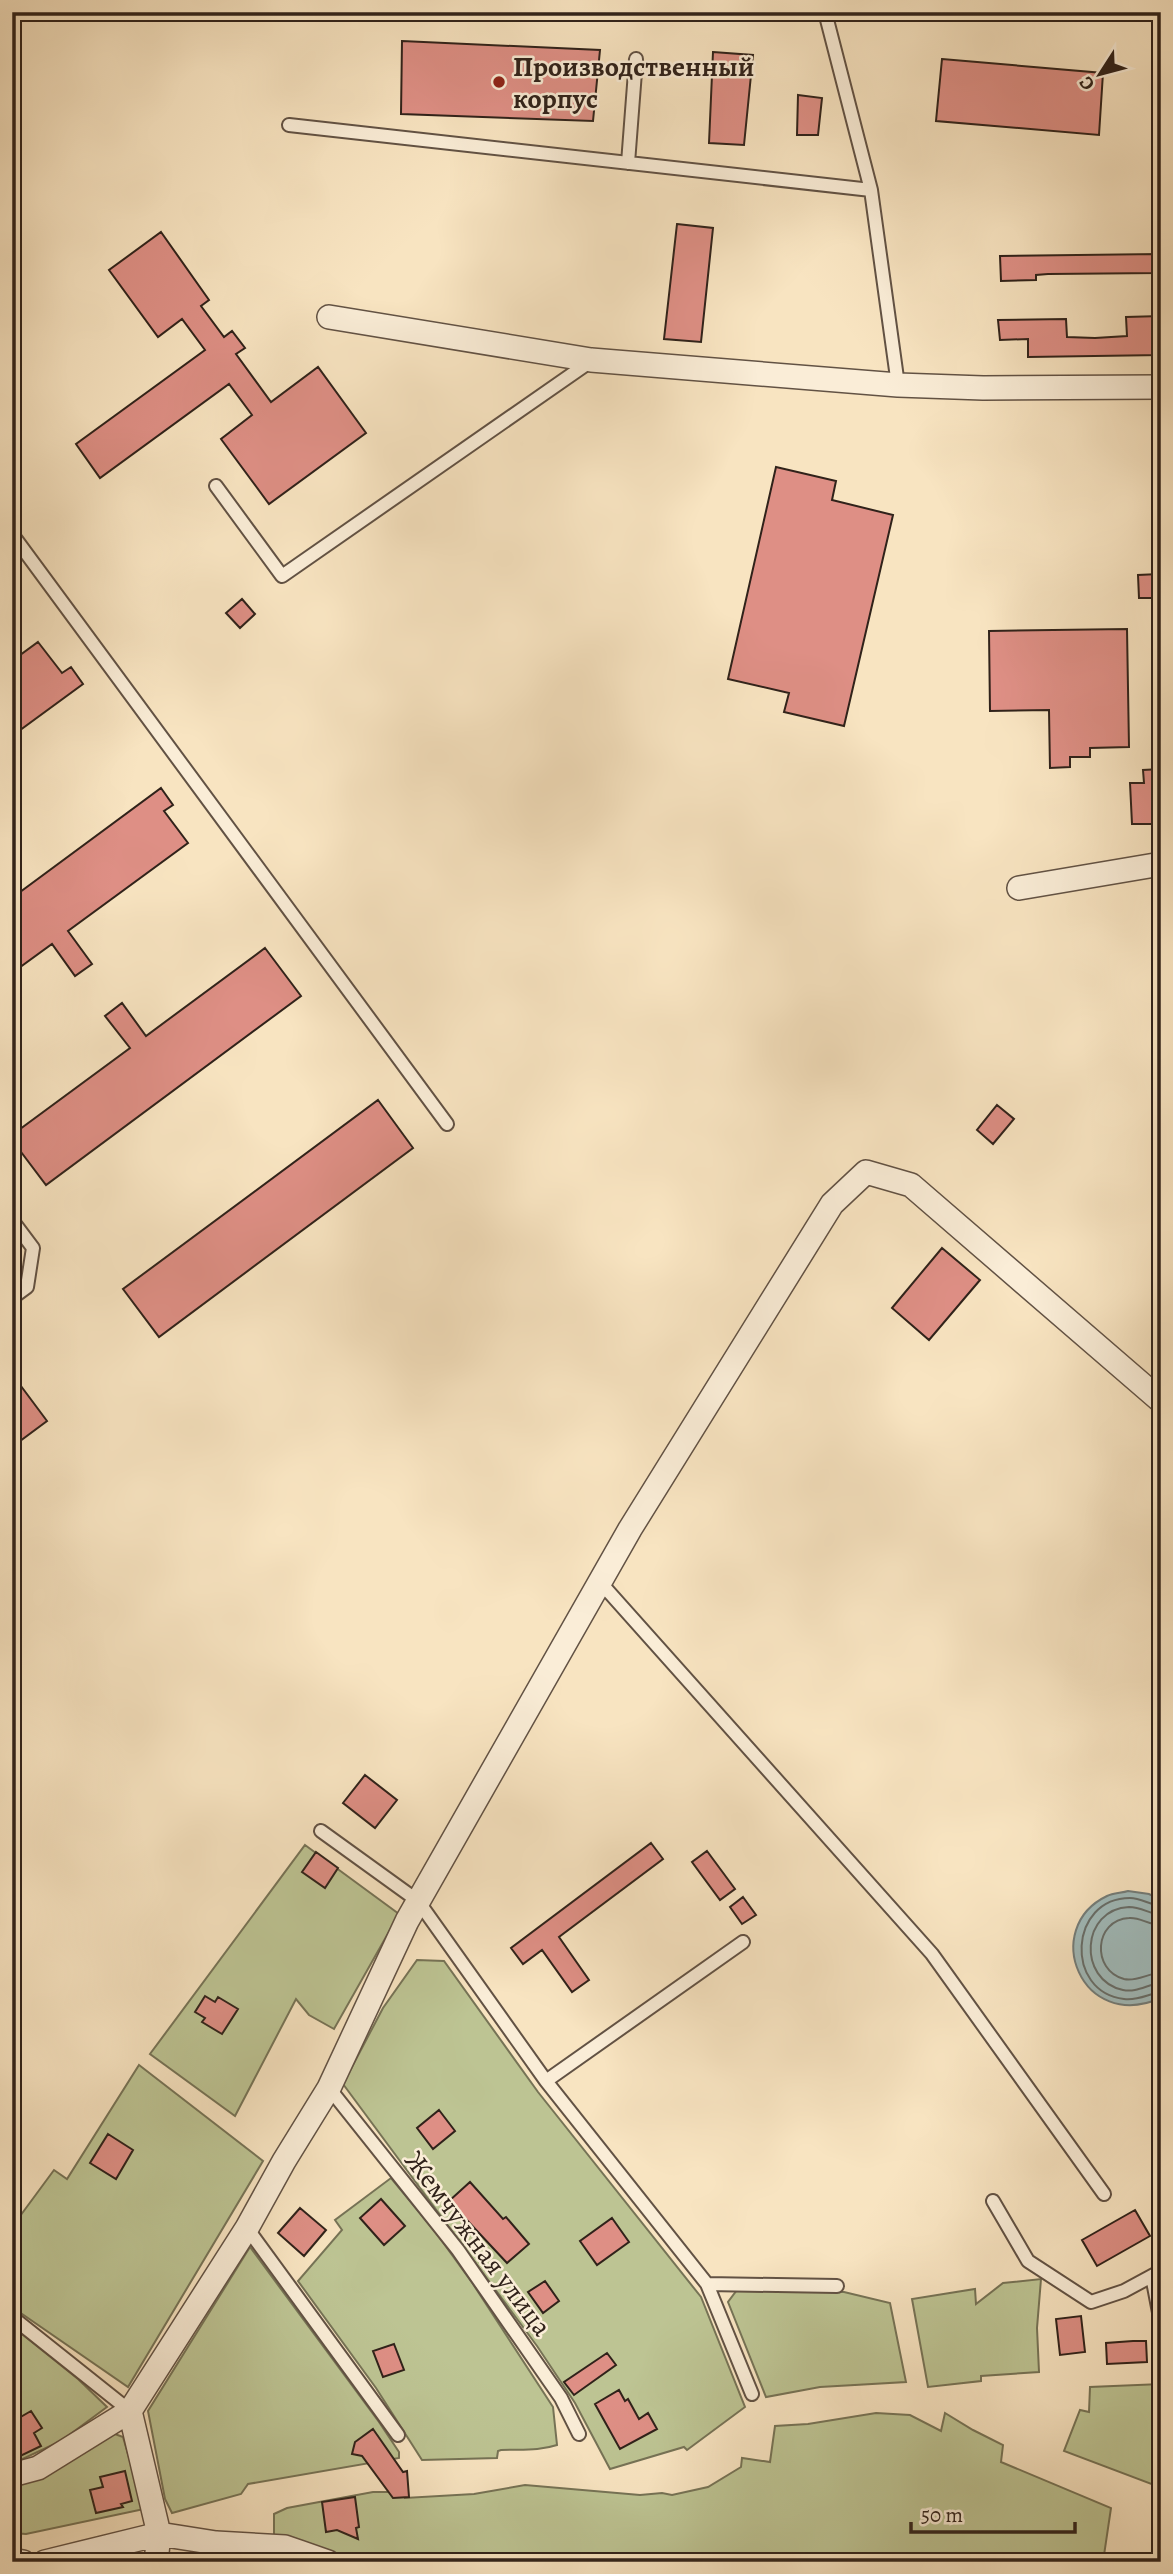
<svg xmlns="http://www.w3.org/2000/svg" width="1173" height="2574" viewBox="0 0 1173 2574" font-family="Alegreya,serif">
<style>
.green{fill:#bdc493;stroke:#767356;stroke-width:2}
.water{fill:#a1bcbc;stroke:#747e7b;stroke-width:2}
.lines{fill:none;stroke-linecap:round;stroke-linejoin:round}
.shore{stroke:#686f6b;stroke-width:2}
.building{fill:#de8f85;stroke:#30221a;stroke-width:2}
.service-casing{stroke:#625244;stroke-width:16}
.minor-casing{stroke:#625244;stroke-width:26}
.service{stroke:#faedd7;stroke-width:12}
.minor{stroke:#faedd7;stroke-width:23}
.poi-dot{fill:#8f2418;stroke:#faedd7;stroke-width:2.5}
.labels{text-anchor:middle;stroke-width:5;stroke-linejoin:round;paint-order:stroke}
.poi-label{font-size:28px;font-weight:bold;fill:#30221a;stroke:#faedd7;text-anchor:start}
.street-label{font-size:28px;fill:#30221a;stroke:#faedd7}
</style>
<rect width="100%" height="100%" fill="#f8e4c1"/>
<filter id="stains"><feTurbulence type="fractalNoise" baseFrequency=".00286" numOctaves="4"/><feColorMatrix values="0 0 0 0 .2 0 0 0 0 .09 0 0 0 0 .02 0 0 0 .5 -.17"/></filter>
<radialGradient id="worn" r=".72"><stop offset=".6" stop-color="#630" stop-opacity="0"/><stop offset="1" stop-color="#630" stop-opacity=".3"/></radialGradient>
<path class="green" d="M305,1845L399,1914L334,2029L309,2015L296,1999L235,2116L150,2054Z
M417,1960L444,1961L538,2092L701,2297L745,2407L687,2450L684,2447L610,2469L575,2403L537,2346L343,2084L383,2008Z
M139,2065L263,2161L128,2387L12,2307V2227L54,2170L67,2179Z
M391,2178L434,2230L473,2284L553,2407L557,2445C539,2451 521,2449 501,2450L498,2451L497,2458L422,2460L376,2388L298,2281L342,2230L335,2220Z
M250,2247L379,2422L399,2452V2458L248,2484L241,2494L172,2513L165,2499L148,2411Z
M1041,2279L1037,2328L1039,2372L981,2376V2381L928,2387L912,2299L975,2289L976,2304L1003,2283Z
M737,2290L844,2292L890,2303L906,2382L820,2387L766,2397L728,2302Z
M12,2326L78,2379L107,2407L61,2441L12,2464Z
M1161,2384L1159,2466L1154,2485L1064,2451L1080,2410L1089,2412L1090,2387Z
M876,2413L910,2415L941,2431L945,2413L973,2430L1003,2445L1001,2462L1111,2508L1103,2562H364L274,2538V2514L287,2508L373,2492H405V2498L474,2494L525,2485L640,2495L662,2493L672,2495L708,2487L741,2467L742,2458L770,2462L775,2426L808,2424Z
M107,2431L123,2437L144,2509L26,2534L12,2533V2484Z
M220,2548L306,2562H167L168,2556L220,2552Z"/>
<path class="water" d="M1128,1891L1149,1894L1161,1900V1998C1081,2033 1040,1928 1107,1896C1113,1893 1122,1893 1128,1891Z"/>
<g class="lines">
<path class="shore" d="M1161,1906C1150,1905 1141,1898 1130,1898C1069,1898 1064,1992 1124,1999C1138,2001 1148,1994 1161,1992
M1161,1915C1150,1914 1141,1907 1129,1907C1081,1909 1077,1980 1123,1990C1137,1993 1148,1984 1161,1983
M1161,1925C1149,1925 1140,1917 1129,1918C1094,1920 1091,1970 1124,1979C1137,1982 1148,1973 1161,1973"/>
</g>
<path class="building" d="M402,41L600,50L593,121L401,114Z
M713,52L753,55L744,145L709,143Z
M942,59L1103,73L1099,135L936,121Z
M798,95L822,98L818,135H797Z
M677,224L713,228L701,342L664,339Z
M161,232L209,300L201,306L224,337L232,331L245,348L236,354L271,402L318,367L366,433L269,504L221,439L252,415L229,384L100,478L76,444L205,350L182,319L158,337L109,270Z
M1159,254V273L1048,274L1036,275V280L1001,281L1000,256Z
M1161,316V355L1028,357V339L1000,340L998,320L1066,319L1067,337L1095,338L1127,336L1126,317Z
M776,467L836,481L832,500L893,515L844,726L784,712L789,693L728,679Z
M1159,574V598H1139L1138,575Z
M242,599L255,614L240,628L226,613Z
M1127,629L1129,747L1090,748V757H1070V767L1050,768L1049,710L990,711L989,631Z
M38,642L62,673L71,667L83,684L12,736V661Z
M1161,769V824H1132L1130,783H1144L1143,770Z
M161,788L173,805L164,811L188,843L68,931L92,964L75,976L52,944L12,973V898Z
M265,948L301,996L46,1185L12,1140V1135L130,1048L105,1016L122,1003L146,1036Z
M378,1100L413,1148L159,1337L123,1289Z
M997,1105L1014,1119L993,1144L977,1130Z
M942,1248L980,1280L929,1340L892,1308Z
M12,1374L47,1421L12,1447Z
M365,1775L397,1800L375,1828L343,1803Z
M651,1843L663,1859L559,1937L589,1980L572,1992L542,1950L523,1964L511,1948Z
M707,1851L735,1889L720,1900L692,1862Z
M316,1852L338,1868L325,1888L302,1872Z
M743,1897L756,1915L742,1924L730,1907Z
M205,1996L215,2002L218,1997L238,2009L222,2034L202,2022L205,2018L195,2012Z
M439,2110L455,2131L433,2149L417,2128Z
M108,2134L133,2150L116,2179L90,2163Z
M470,2182L503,2219L506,2217L529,2244L507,2263L449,2201Z
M381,2199L405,2226L384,2245L360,2218Z
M300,2208L326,2230L304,2256L278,2233Z
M1135,2210L1150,2236L1097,2266L1082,2240Z
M612,2218L629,2242L597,2265L580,2241Z
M545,2281L559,2301L543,2313L528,2292Z
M1081,2316L1085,2352L1060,2355L1056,2319Z
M1133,2341H1146L1147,2362L1107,2364L1106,2343Z
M394,2344L404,2370L383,2377L373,2351Z
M607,2353L616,2365L574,2395L564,2382Z
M619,2390L625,2401L628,2399L639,2419L648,2413L657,2429L620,2449L595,2404Z
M31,2411L42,2428L34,2433L41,2446L12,2460V2422Z
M373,2429L403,2472L407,2471L409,2497L393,2498L362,2456L352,2454L355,2442Z
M125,2471L132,2501L121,2504L123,2507L96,2513L90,2490L103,2487L100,2477Z
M355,2497L359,2527L356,2528L358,2539L337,2530L326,2532L322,2502Z"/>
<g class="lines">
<g class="service-casing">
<path id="service" d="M825,12L871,190L898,385
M289,125L871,190
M628,163L636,59
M216,486L282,576L591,361
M12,534L447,1124
M12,1220L33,1248L27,1287L12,1298
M600,1582L932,1954L1104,2194
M321,1831L418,1901L546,2081L707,2284L752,2394
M546,2081L743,1942
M329,2088L458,2250L561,2398L579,2434
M993,2201L1028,2261L1091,2302L1124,2291L1161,2271
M247,2228L398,2435
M1152,2276L1161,2323
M707,2284L837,2286
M12,2317L130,2411"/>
</g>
<g class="minor-casing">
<path id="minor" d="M329,317L591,360L898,385L983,388L1161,387
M1019,888L1161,864
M130,2411L159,2534L156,2562
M12,2475L38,2468L130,2411L247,2228L284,2161L329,2088L407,1921L630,1529L832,1204L866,1172L911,1185L1161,1401
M12,2560L23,2562
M45,2562L159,2534L216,2543L285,2547L328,2562"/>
</g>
<use href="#service" class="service"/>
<use href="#minor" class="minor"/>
</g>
<circle class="poi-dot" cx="499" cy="82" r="7"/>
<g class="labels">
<g class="poi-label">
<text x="513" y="76">Производственный<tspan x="513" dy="32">корпус</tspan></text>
</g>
<g class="street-label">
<text transform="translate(479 2243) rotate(53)" y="10">Жемчужная улица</text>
</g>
</g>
<rect width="1173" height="2574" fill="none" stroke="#f8e4c1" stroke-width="42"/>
<rect x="14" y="14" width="1145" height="2546" fill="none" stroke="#30221a" stroke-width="3.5"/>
<rect x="21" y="21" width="1131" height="2532" fill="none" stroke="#30221a" stroke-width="2"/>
<g transform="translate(1100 74) rotate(234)" stroke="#faedd7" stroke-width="5" paint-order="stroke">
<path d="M0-5L12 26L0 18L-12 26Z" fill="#30221a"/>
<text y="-10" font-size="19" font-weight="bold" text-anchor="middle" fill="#30221a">С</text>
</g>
<path d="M911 2522v10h164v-10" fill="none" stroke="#30221a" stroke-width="3.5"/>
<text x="921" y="2522" font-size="21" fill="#30221a" stroke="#faedd7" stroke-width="5" paint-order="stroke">50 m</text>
<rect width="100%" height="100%" filter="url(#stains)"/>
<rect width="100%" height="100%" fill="url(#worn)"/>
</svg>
